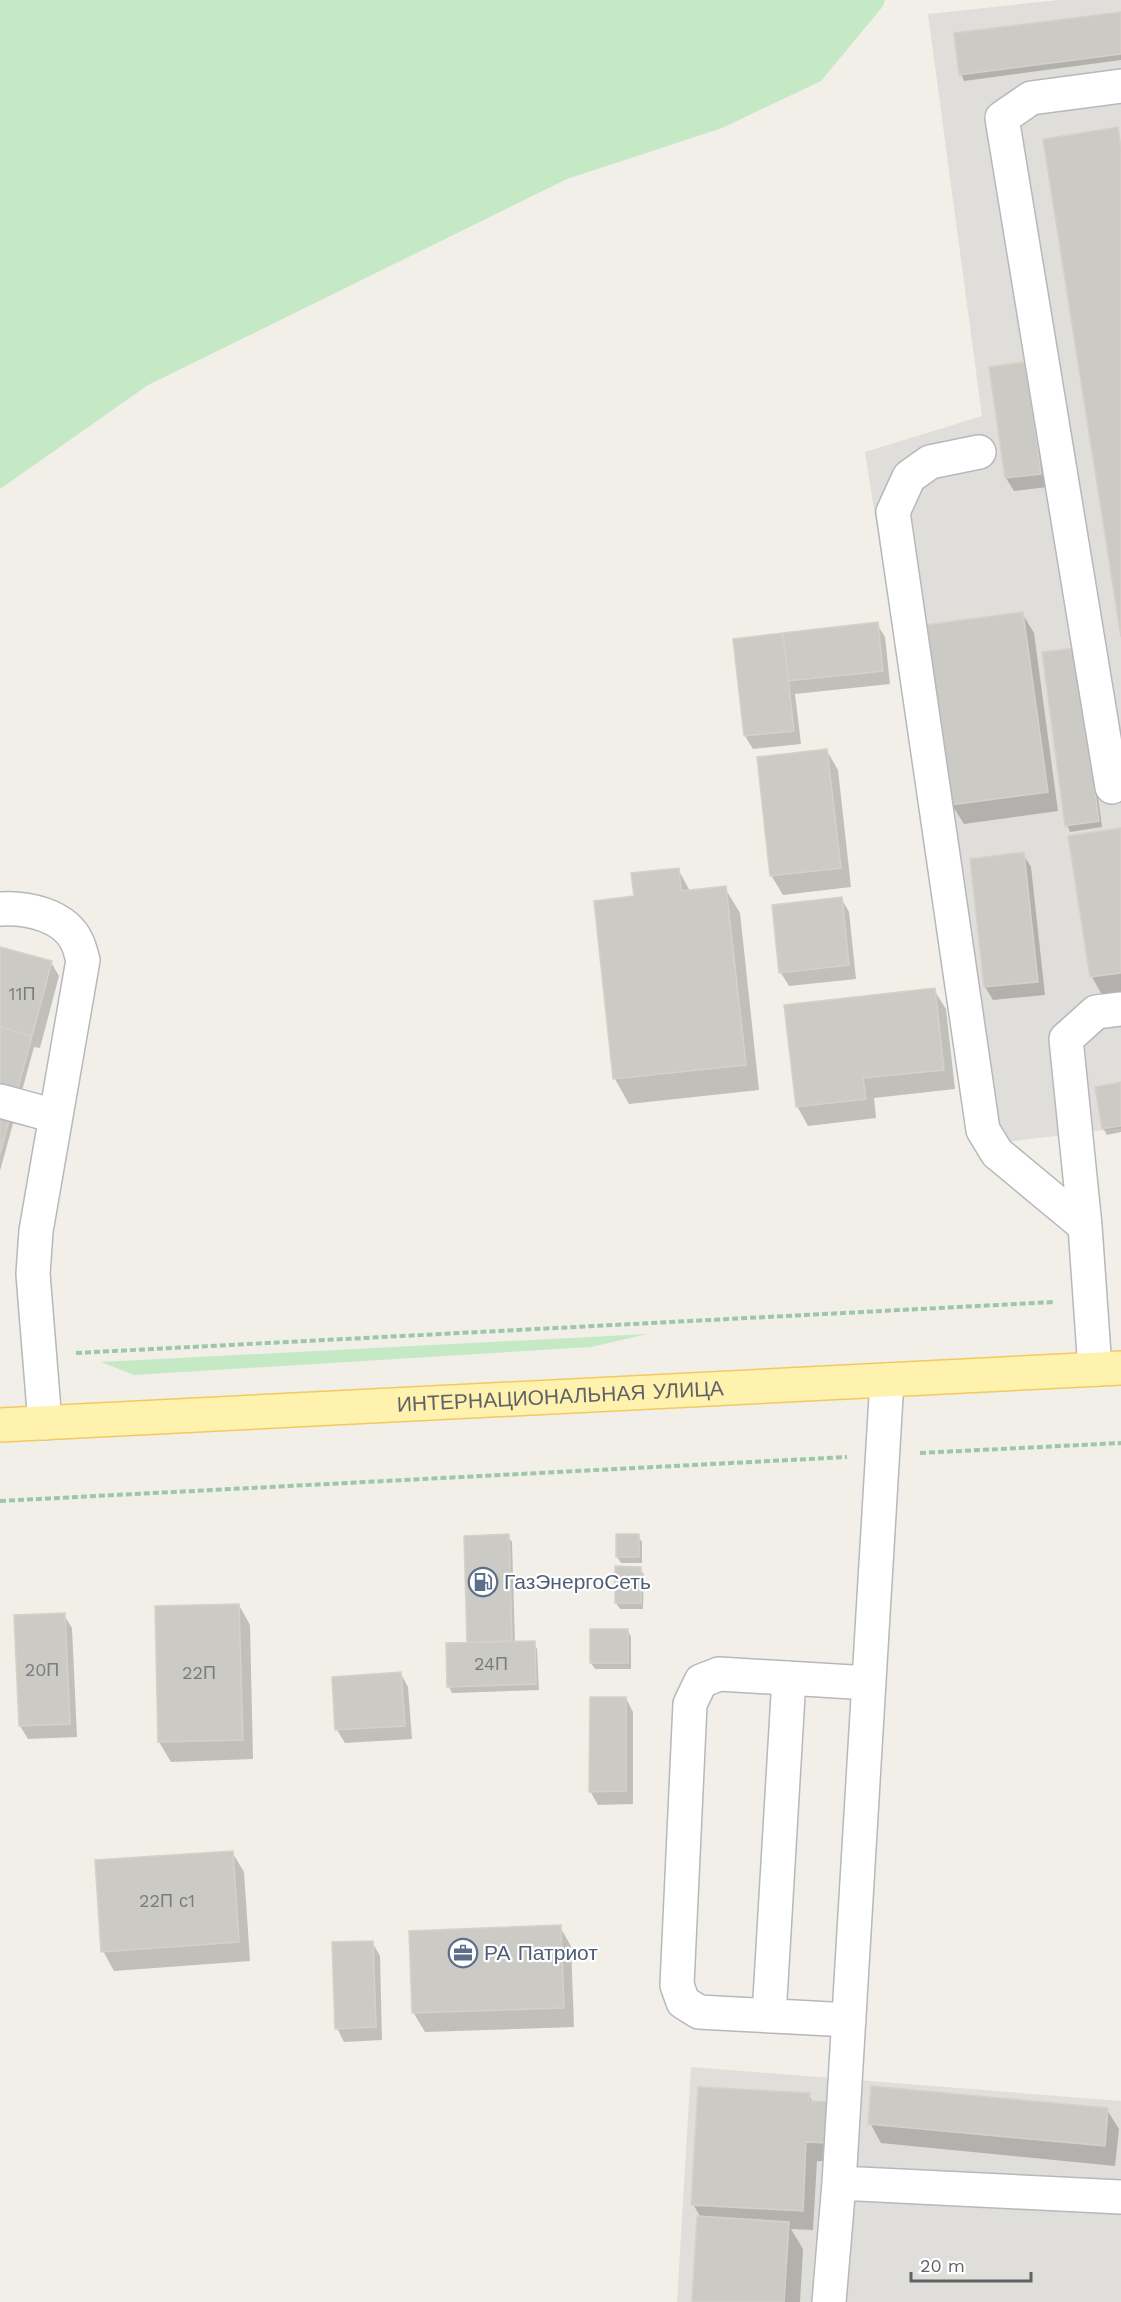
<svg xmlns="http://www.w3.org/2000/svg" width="1121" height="2302" viewBox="0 0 1121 2302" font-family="'Work Sans',sans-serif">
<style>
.industrial{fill:#e0deda}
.green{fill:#c5e8c5}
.shadow{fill:#0003}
.building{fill:#cccac5;stroke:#d6d1c6;stroke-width:1.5}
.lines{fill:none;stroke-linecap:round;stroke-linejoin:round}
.minor-casing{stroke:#b5b8bc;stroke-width:36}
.major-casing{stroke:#f2c960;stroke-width:36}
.path{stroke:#9cc7a9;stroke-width:4;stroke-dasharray:6 3;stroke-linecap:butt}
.minor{stroke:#fff;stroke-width:33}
.major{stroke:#fff2af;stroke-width:33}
.labels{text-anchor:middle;stroke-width:4.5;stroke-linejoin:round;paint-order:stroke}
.number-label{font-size:18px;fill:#7a7d7f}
.street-label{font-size:21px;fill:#5f6368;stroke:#fff}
.service-label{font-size:21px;fill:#4e5e75;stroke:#fff;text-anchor:start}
</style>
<rect width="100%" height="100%" fill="#f1efe8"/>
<path class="industrial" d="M1059,0H1121V1128L973,1146L865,452L982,416L928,14Z
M691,2067L1121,2101V2302H677Z"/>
<path class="green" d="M0,0H885L883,6L821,81L722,128L567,179L148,385L0,489Z
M647,1334L591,1347L134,1375L101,1362Z"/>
<path class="shadow" d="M1121,13V60L964,81L961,74Z
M991,368L1032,377L1048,487L1014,491L1006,478Z
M1022,613L1034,633L1058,811L964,824L952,805Z
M877,624L885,637L890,684L795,694L801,744L753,749L745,736L735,640Z
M1079,656L1102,827L1070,832L1067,825Z
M827,751L838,770L851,887L783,895L771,875Z
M1121,830V1000L1106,1002L1092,977L1070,837Z
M1023,854L1031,867L1045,995L993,1000L985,987L971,860Z
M678,869L690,891L725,888L740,913L759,1090L629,1104L615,1079L595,902L636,897Z
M841,898L849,912L856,979L789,986L781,973L774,906Z
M0,949L51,962L59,976L40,1048L34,1047L0,1171Z
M934,990L946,1009L955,1089L874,1098L876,1118L808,1126L797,1106Z
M1121,1084V1132L1107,1135L1103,1128Z
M508,1536L512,1542L515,1643L534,1642L537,1649L539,1690L452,1693L449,1687L468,1644L465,1537Z
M638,1536L642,1542V1563H621L617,1557Z
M640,1568L644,1575L643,1609H620L616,1603Z
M239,1605L250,1625L253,1759L171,1762L159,1742Z
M64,1615L72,1628L77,1737L28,1739L20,1726Z
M628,1630L631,1637V1669H595L591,1663Z
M401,1674L408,1687L412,1739L345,1743L337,1730L334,1678Z
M626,1698L633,1712V1804L598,1805L590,1791Z
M232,1852L244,1872L250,1961L114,1971L103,1951Z
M560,1927L571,1946L574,2027L425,2032L413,2012Z
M372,1942L380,1956L382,2040L344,2042L337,2028Z
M809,2094L836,2162L817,2161L813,2230L791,2229L803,2249L800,2302H694L701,2218L693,2204Z
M1107,2110L1119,2129L1115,2166L881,2143L870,2123Z"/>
<path class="building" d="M1121,12V54L959,75L954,33Z
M1118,127L1121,149V637L1043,139Z
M1026,362L1041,474L1005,478L989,367Z
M1023,612L1048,792L951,805L926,625Z
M878,622L883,671L788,681L783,633Z
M783,633L794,731L744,736L733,639Z
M1076,648L1099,821L1065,826L1042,652Z
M827,749L841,868L770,876L757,757Z
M1121,828V973L1090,977L1068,836Z
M1024,852L1038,982L984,987L970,859Z
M679,868L681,891L726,886L746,1065L613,1079L594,901L634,896L631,873Z
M842,897L849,965L779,973L772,905Z
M0,947L52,961L32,1036L0,1027Z
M935,988L944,1070L863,1078L866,1099L796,1107L784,1005Z
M0,1027L32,1036L0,1154Z
M1121,1082V1126L1102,1129L1095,1087Z
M509,1534L512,1641L467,1642L464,1536Z
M616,1534H639V1557H616Z
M615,1566L641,1567V1603H615Z
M239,1604L243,1740L158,1742L155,1606Z
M65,1613L70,1724L19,1726L14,1615Z
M590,1629H628V1663H590Z
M535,1641L536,1684L447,1687L446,1643Z
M401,1672L405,1726L335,1730L332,1677Z
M590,1697H626V1791L589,1792Z
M233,1851L239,1942L101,1952L95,1860Z
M561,1925L564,2008L412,2013L409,1931Z
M373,1941L376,2027L335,2029L332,1942Z
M871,2086L1108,2108L1105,2146L868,2124Z
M698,2087L810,2093L809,2101L828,2102L826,2143L806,2142L803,2211L691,2205Z
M697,2216L789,2222L784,2302H692Z"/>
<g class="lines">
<g class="minor-casing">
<path id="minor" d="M979,452L930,462L909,477L893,512L983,1130L997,1153L1085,1226
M1112,787L1002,118L1031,98L1121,86
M0,909C26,907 65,915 77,942C80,948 81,954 83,960L36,1231L33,1274L45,1423
M0,1101L55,1116
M1095,1369L1085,1226L1066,1039L1096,1012L1121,1009
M769,2016L789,1678
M849,2020L699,2012L683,2002L677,1985L690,1704L701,1681L719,1674L869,1683
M839,2183L1121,2197
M829,2302L839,2183L887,1380"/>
</g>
<g class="major-casing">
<g id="major">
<path id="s1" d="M0,1425L1121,1368"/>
</g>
</g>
<path class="path" d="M76,1353L1054,1302
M920,1453L1121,1443
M0,1501L847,1457"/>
<use href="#minor" class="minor"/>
<use href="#major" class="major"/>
</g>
<defs>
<g id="fuel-ring" transform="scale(1.5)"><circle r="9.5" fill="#fff" stroke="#5c6f8a" stroke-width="1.5"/><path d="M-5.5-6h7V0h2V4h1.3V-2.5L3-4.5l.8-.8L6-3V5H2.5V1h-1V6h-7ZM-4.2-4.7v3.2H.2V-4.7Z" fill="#5c6f8a"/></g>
<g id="office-ring" transform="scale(1.5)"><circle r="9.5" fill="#fff" stroke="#5c6f8a" stroke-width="1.5"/><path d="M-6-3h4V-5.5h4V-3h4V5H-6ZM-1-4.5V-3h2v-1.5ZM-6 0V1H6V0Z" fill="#5c6f8a"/></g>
</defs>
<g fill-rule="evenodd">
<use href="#fuel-ring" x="483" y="1582"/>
<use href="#office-ring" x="463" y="1953"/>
</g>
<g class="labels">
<g class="number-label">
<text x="22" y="1000">11П</text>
<text x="491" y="1670">24П</text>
<text x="42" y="1676">20П</text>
<text x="199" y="1679">22П</text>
<text x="167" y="1907">22П с1</text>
</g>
<g class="street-label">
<text dy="7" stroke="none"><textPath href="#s1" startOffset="561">ИНТЕРНАЦИОНАЛЬНАЯ УЛИЦА</textPath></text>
</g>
<g class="service-label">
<text x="504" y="1589">ГазЭнергоСеть</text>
<text x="484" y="1960">РА Патриот</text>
</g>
</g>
<path d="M911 2272v9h120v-9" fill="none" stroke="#5f6368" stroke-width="3"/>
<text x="920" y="2272" font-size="18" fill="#5f6368" stroke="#ffffff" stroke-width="4.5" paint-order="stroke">20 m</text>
</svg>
